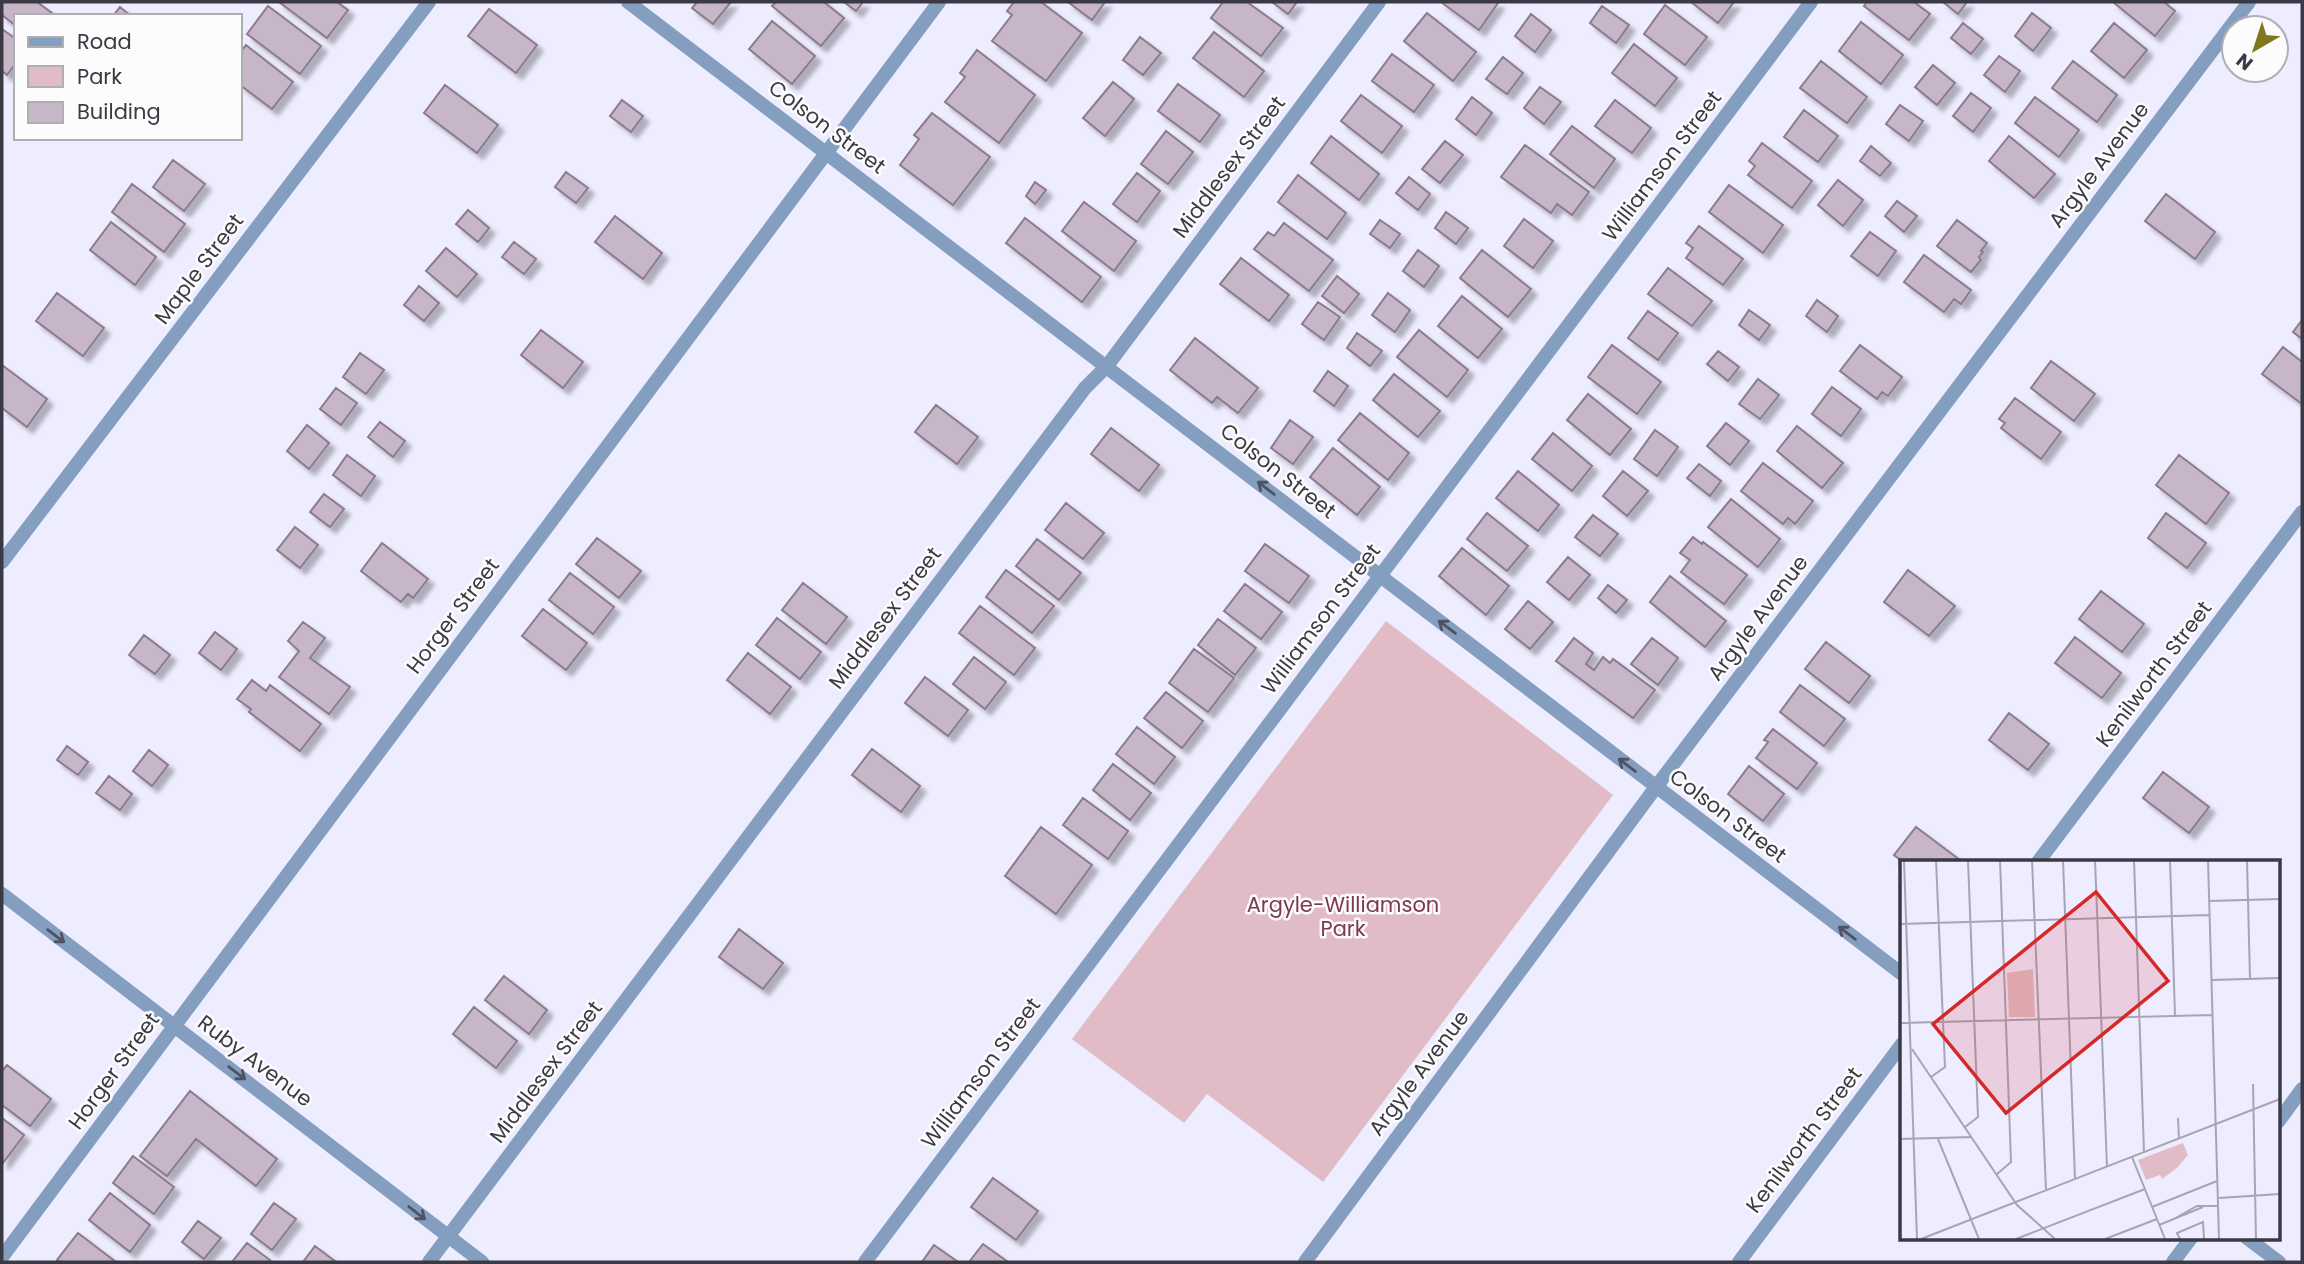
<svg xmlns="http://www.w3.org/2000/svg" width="2304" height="1264" viewBox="0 0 2304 1264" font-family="Poppins,sans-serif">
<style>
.green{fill:#e1bcc6}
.building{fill:#c7b6c7;stroke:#8b7b8b;stroke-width:2;filter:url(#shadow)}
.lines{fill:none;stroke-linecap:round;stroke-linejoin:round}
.street{stroke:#849ec0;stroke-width:14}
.oneway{stroke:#4d5363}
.labels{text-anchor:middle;stroke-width:5;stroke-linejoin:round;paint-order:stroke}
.street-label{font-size:21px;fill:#3b3a44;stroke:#fcfcfc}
.park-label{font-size:21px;fill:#7c3951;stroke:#fcfcfc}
.inset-road{fill:none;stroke:#a6a5b4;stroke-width:2}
.view{fill:#d62828;fill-opacity:0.15;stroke:#d62828;stroke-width:3.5}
.inset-edge{fill:none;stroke:#3b3a44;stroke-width:3.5}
</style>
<defs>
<filter id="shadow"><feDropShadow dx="6" dy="6" stdDeviation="2" flood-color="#0004"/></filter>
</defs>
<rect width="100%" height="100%" fill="#eeecff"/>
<path class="green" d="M1386,621L1613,795L1323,1182L1207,1094L1184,1123L1072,1039Z"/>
<path class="building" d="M2,2H37L52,13L50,16H16V26L2,15Z
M279,2H337L348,10L327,38Z
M697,2H731L713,24L692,8Z
M776,2H824L844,18L821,46L772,6Z
M844,2H863L856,11Z
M1014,2H1041L1082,33L1046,81L992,41L1012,15L1007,11Z
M1068,2H1105L1092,20Z
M1223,2H1247L1283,28L1261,56L1211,18Z
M1272,2H1297L1288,14Z
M1441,2H1497L1498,3L1479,30Z
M1691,2H1734L1718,23Z
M1867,2H1914L1930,14L1909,40L1864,6Z
M1943,2H1967L1958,14Z
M2113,2H2164L2175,11L2155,36Z
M1665,5L1707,37L1685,65L1644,34Z
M268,6L321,46L300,74L247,34Z
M1602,6L1629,25L1616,43L1590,23Z
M120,7L131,16H113Z
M489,9L537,45L516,73L468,36Z
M1427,13L1476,52L1453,81L1404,41Z
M2032,13L2051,28L2033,51L2015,36Z
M1531,14L1551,30L1535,52L1515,36Z
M772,21L815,56L792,84L749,49Z
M1861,22L1903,55L1881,84L1839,51Z
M1963,23L1983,39L1971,54L1951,38Z
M2114,23L2147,50L2124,78L2091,51Z
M2,29L16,39V63L7,75L2,71Z
M1214,32L1264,71L1244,97L1193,58Z
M1140,37L1161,53L1143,75L1123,60Z
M1634,44L1677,78L1655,106L1612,73Z
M246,45L293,82L272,109L240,85V53Z
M977,50L1035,95L999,143L945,102L965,77L960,73Z
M1392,54L1434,85L1414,112L1372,81Z
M1999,56L2020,71L2005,92L1984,75Z
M1503,57L1523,73L1507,94L1486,79Z
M1821,61L1867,97L1847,123L1800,88Z
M2073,61L2117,95L2097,122L2052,88Z
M1933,65L1955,83L1937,105L1915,87Z
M1113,82L1134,99L1105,136L1083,118Z
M1178,84L1220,115L1200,142L1158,111Z
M445,85L498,125L477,153L424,113Z
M1540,87L1561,102L1544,124L1524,108Z
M1971,93L1991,108L1973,132L1953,116Z
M1361,95L1402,126L1382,153L1341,121Z
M1472,97L1492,113L1476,135L1456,119Z
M2035,97L2079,130L2059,157L2015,123Z
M622,100L643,116L631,132L610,116Z
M1615,100L1651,128L1632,153L1595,126Z
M1900,105L1923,121L1909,141L1886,124Z
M1804,110L1838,136L1818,162L1784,137Z
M932,113L990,157L953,205L900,165L919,139L914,135Z
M1572,126L1615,159L1594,188L1550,154Z
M1166,131L1193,152L1168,184L1141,164Z
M1331,136L1379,174L1359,200L1311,163Z
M2009,136L2055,174L2034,198L1989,161Z
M1445,141L1463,155L1440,183L1422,169Z
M1762,143L1812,181L1792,208L1748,175L1755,166L1749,161Z
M1525,145L1589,192L1572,215L1557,204L1551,213L1501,177Z
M1871,146L1891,163L1880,176L1860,161Z
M173,160L205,184L184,211L153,187Z
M566,172L588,188L576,203L555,187Z
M1137,173L1160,191L1137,222L1113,204Z
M1298,175L1346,213L1327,239L1278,202Z
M1409,177L1430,194L1418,210L1396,193Z
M1838,180L1863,200L1843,226L1818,205Z
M1035,182L1046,190L1035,204L1026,196Z
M132,184L185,224L164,252L112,212Z
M1729,185L1783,225L1763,253L1709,212Z
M2166,194L2215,232L2195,259L2145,221Z
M1897,201L1917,216L1904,232L1885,216Z
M1084,202L1136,241L1114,271L1062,231Z
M468,210L489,228L478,242L456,224Z
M1446,212L1468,228L1456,244L1435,228Z
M615,216L662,253L643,279L595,242Z
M1025,218L1101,277L1082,302L1006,243Z
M1524,219L1553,241L1533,268L1504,246Z
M1380,220L1400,234L1390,248L1370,234Z
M1957,220L1987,243L1981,251L1983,252L1979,257L1981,260L1971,272L1937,246Z
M111,222L156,257L135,285L90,250Z
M1284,223L1333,260L1309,291L1254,249L1268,232L1274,236Z
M1699,226L1743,259L1723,285L1686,258L1693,248L1686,243Z
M1870,232L1896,251L1878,276L1851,256Z
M514,242L536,259L524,274L502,257Z
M446,248L477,274L457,297L426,271Z
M1418,250L1439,266L1424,287L1403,271Z
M1482,250L1531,289L1508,317L1460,278Z
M1924,255L1971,290L1961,304L1954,299L1944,312L1904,282Z
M1241,258L1289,295L1269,321L1220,284Z
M1668,268L1712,301L1692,326L1648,294Z
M1337,276L1359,294L1344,313L1322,296Z
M419,286L439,303L424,321L404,305Z
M57,293L104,328L83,356L36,321Z
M1388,293L1410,310L1395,332L1372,315Z
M1462,296L1502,329L1478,358L1438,326Z
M1817,300L1838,316L1827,332L1806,316Z
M1318,302L1340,317L1324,340L1302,324Z
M1749,310L1770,325L1759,340L1739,325Z
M1648,311L1678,333L1658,360L1628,338Z
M2302,320V339L2293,332Z
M541,330L583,362L563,388L521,355Z
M1419,330L1468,370L1447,397L1397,357Z
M1357,333L1382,351L1370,366L1347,348Z
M1195,338L1258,388L1238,413L1217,397L1212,403L1170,370Z
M1612,345L1661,382L1637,414L1588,377Z
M1860,345L1902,377L1888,396L1882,392L1877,399L1840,371Z
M2283,347L2302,362V404L2262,374Z
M1718,351L1739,367L1728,381L1707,364Z
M360,353L384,370L366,394L343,377Z
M2051,361L2095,394L2074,421L2031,388Z
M2,365L47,399L27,427L2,408Z
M1328,371L1348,386L1334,406L1314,391Z
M1394,374L1440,411L1418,437L1373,400Z
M1758,379L1779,395L1760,419L1739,404Z
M1832,387L1861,409L1841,436L1812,414Z
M336,388L357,403L341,425L320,409Z
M1588,394L1631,429L1610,455L1567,420Z
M2015,398L2061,432L2041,459L2001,428L2005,423L1999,419Z
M936,405L978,437L957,464L915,432Z
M1360,413L1409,453L1388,480L1338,440Z
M1290,420L1313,437L1293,464L1271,448Z
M380,422L405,441L393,457L368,437Z
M1726,423L1749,441L1730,465L1707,446Z
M307,425L329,443L309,469L287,451Z
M1797,426L1843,463L1822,488L1777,451Z
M1111,428L1159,465L1139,491L1091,454Z
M1655,430L1678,447L1657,476L1634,459Z
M1553,433L1592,466L1572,491L1532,459Z
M1333,448L1380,487L1357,515L1310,477Z
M347,455L375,476L361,496L333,475Z
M2179,455L2229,493L2206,524L2156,485Z
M1763,463L1813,501L1795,524L1788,518L1783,524L1741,491Z
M1699,464L1721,481L1710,496L1687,478Z
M1518,471L1559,505L1538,531L1496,498Z
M1623,471L1648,491L1627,516L1603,496Z
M324,494L344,509L330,527L310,512Z
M1731,499L1780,539L1758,567L1708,527Z
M1066,503L1104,533L1083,559L1045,530Z
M1487,513L1528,546L1507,571L1467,539Z
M2166,513L2206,543L2187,568L2148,538Z
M1593,515L1618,534L1600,556L1575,537Z
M295,527L318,545L300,568L277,550Z
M1693,537L1702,544L1703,542L1747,575L1724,604L1681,572L1690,560L1680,553Z
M597,538L641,571L619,598L576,564Z
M1037,539L1081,573L1059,600L1016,566Z
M382,543L428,579L413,598L408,594L401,602L361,571Z
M1265,544L1309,576L1289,603L1245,571Z
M1462,548L1509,586L1486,615L1439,576Z
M1568,557L1590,575L1569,600L1547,582Z
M1006,570L1054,606L1032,633L986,597Z
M1908,570L1955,606L1929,636L1884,602Z
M570,573L614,607L593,634L549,600Z
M1670,576L1726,621L1705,647L1650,602Z
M803,583L847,617L826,644L782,610Z
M1245,584L1282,612L1261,639L1224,611Z
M1608,585L1627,600L1616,613L1598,598Z
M2101,591L2144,624L2122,652L2079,619Z
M1528,601L1553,622L1530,649L1505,629Z
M980,606L1035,648L1014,675L959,633Z
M543,609L587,643L566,670L522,636Z
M777,618L821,652L800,679L756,645Z
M1218,619L1256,648L1235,675L1198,645Z
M303,622L325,638L310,658L350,687L329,714L279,677L299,651L288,641Z
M215,632L237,649L221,670L199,653Z
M144,635L170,655L155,674L129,655Z
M2075,637L2121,673L2102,698L2055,663Z
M1574,638L1593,653L1586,664L1594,670L1603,657L1610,663L1613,659L1655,690L1633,718L1556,661Z
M1652,638L1678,658L1658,685L1631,664Z
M1826,642L1870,676L1849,703L1805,669Z
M1194,649L1234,678L1208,712L1169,683Z
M748,653L791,687L770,714L727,680Z
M974,657L1006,682L985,709L953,684Z
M925,677L968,710L948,736L905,703Z
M252,680L266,691L270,685L321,724L300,751L249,712L251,709L237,699Z
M1800,685L1845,719L1824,746L1780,712Z
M1166,692L1203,721L1182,748L1144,718Z
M2009,713L2049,744L2028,770L1989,740Z
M1137,727L1175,757L1154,784L1116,754Z
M1773,729L1817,763L1797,789L1756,758L1768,742L1764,740Z
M67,746L88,762L78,775L57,760Z
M872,749L920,786L901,812L852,775Z
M149,750L168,765L152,786L133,771Z
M1113,764L1151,793L1130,820L1093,790Z
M1749,766L1784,794L1763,821L1728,794Z
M2163,772L2209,807L2189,833L2143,798Z
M109,776L132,794L120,810L96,793Z
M1083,798L1128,831L1108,859L1063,825Z
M1041,827L1092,865L1056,914L1005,876Z
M1916,827L1960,860L1959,862H1903L1894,855Z
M739,929L783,963L763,989L719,957Z
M504,976L547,1010L529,1034L485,1000Z
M474,1007L517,1041L496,1068L453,1034Z
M7,1065L51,1099L30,1126L2,1105V1071Z
M190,1091L277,1159L256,1186L196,1139L167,1176L140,1156Z
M2,1118L24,1135L3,1163L2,1162Z
M133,1156L174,1187L154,1214L113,1183Z
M993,1178L1038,1211L1016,1240L971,1207Z
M110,1193L150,1225L130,1252L89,1220Z
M274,1203L296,1219L272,1250L251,1234Z
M198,1221L221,1238L204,1259L182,1242Z
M78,1233L116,1262H61L57,1260Z
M247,1243L270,1260L268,1262H232Z
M983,1244L1008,1262H969Z
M934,1245L958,1262H922Z
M315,1246L336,1262H303Z"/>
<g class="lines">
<path class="street" d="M628,2L1902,974
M2,562L429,2
M2038,862L2302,512
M2,894L482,1262
M2278,1122L2302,1089
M2247,1238L2279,1262
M2,1257L939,2
M429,1262L1085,388L1107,366L1379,2
M865,1262L1811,2
M1305,1262L1656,787L2249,2
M1739,1262L1902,1044
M2173,1262L2191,1238"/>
</g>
<defs><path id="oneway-shaft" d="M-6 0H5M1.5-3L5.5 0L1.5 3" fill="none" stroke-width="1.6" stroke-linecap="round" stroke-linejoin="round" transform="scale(1.75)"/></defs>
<g class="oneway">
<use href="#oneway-shaft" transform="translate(1266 488) rotate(-142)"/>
<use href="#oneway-shaft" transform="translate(1447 627) rotate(-143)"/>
<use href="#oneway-shaft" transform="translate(1627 765) rotate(-143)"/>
<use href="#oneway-shaft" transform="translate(1847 933) rotate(-143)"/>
<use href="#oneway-shaft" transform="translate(56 936) rotate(37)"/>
<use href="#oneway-shaft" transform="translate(237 1073) rotate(37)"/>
<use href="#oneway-shaft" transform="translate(417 1213) rotate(38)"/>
</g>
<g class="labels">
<g class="street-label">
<text transform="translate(827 127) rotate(37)" y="7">Colson Street</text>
<text transform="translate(2099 165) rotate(-53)" y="7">Argyle Avenue</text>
<text transform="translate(1662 166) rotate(-53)" y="7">Williamson Street</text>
<text transform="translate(1229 167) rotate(-53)" y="7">Middlesex Street</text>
<text transform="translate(199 269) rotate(-53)" y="7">Maple Street</text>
<text transform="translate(1278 471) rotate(38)" y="7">Colson Street</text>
<text transform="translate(453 616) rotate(-53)" y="7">Horger Street</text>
<text transform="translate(885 618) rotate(-53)" y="7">Middlesex Street</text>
<text transform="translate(1758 618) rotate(-53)" y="7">Argyle Avenue</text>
<text transform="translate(1321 619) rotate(-53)" y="7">Williamson Street</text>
<text transform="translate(2154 674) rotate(-53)" y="7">Kenilworth Street</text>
<text transform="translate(1728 816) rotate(37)" y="7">Colson Street</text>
<text transform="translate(255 1061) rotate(37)" y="7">Ruby Avenue</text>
<text transform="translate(114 1071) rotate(-54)" y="7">Horger Street</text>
<text transform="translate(546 1072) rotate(-53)" y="7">Middlesex Street</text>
<text transform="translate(981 1073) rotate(-53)" y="7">Williamson Street</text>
<text transform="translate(1419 1073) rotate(-53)" y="7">Argyle Avenue</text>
<text transform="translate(1804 1140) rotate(-53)" y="7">Kenilworth Street</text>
</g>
<g class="park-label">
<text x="1343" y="912">Argyle-Williamson<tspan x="1343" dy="24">Park</tspan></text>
</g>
</g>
<g transform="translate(1900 860)">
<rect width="380" height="380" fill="#eeecff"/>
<path d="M133,109L135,157H109L107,113ZM283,283L288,295L277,308L262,319L260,315L246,320L238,300Z" fill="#e1bcc6"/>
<path class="inset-road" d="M4,0L17,379M132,0L146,330M163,0L175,319M195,0L207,307M234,0L244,292M270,0L275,156M308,0L319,379M347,0L350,119M309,41L380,39M0,64L310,55M312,120L380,118M0,163L312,155M12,189L117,345L155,379M31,217L45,207L36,0M353,224L356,379M278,258L279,279M65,267L78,257L68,0M0,279L72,277M38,279L79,379M232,297L265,379M97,314L111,302L100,0M319,338L380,334M252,347L317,321M272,360L297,346H317M259,365L303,347M21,379L380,239M116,379L245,329M205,379L257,359M280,379L277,373L303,362L304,379"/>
<path class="view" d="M196,32L268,121L106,253L33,164Z"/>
<rect width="380" height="380" class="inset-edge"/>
</g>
<rect width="2304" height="1264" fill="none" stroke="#3b3a44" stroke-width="7"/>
<rect x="14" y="14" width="228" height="126" fill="#fcfcfc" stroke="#afaeb2" stroke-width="2"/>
<rect x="28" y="37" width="35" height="10" fill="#849ec0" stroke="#afaeb2" stroke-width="2"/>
<text x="77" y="49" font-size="21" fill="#3b3a44">Road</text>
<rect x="28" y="66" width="35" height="21" fill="#e1bcc6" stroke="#afaeb2" stroke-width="2"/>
<text x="77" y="84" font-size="21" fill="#3b3a44">Park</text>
<rect x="28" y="102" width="35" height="21" fill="#c7b6c7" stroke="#afaeb2" stroke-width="2"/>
<text x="77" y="119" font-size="21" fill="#3b3a44">Building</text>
<g transform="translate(2255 49) rotate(219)"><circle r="33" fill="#fcfcfc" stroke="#afaeb2" stroke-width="2"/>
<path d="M0-5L12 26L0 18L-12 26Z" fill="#81781d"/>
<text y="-10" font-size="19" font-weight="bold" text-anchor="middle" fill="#3b3a44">N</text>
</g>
</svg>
